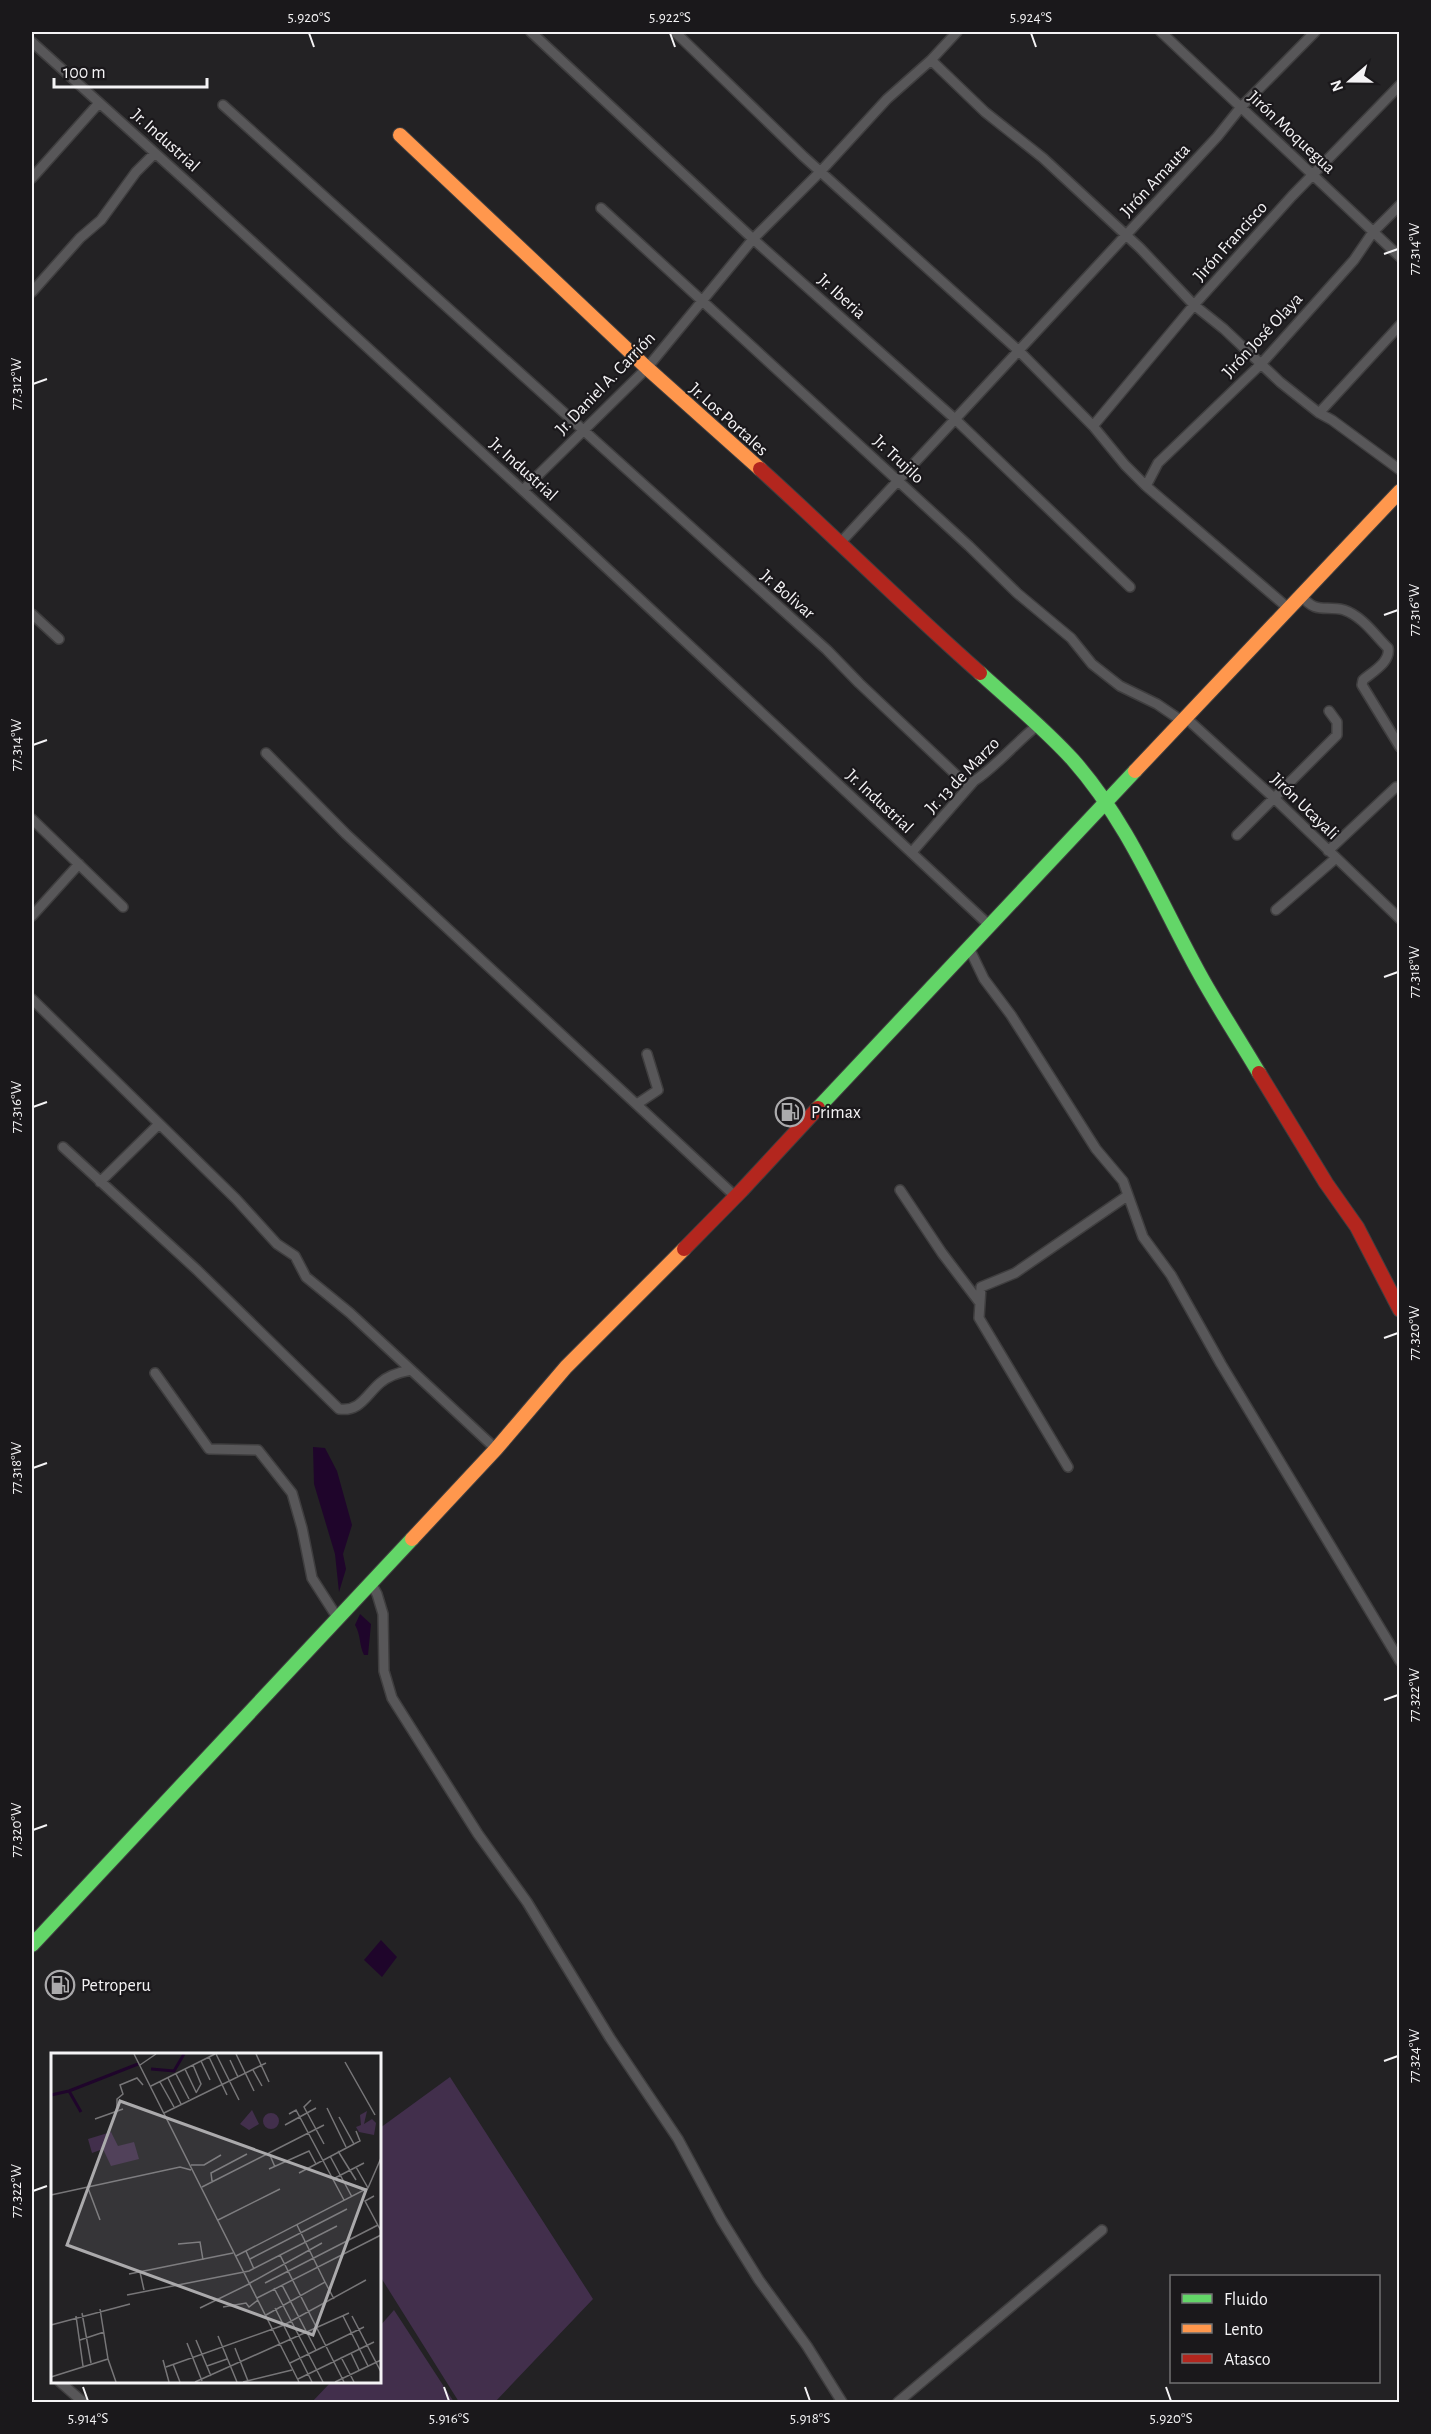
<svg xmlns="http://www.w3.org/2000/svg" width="1431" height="2434" viewBox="0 0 1431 2434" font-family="'Alegreya Sans',sans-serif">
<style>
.green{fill:#422f4c}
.water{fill:#1f052b}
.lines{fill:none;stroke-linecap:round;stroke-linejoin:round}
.street-casing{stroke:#3f3e3f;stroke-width:12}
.fast-casing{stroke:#3f3e3f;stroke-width:16}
.slow-casing{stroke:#3f3e3f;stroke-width:16}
.jam-casing{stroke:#3f3e3f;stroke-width:16}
.street{stroke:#585759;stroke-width:9}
.fast{stroke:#63d668;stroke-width:14}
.slow{stroke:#ff974d;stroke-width:14}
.jam{stroke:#b3261e;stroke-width:14}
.ticks{fill:none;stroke:#f4f3f5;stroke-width:2}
.labels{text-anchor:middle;stroke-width:4.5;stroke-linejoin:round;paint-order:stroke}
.street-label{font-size:18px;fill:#f4f3f5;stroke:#1a181b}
.poi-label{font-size:18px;fill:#f4f3f5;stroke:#1a181b;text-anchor:start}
.inset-river{fill:none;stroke:#1f052b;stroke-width:3}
.inset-road{fill:none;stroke:#777678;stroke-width:1.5}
.view{fill:#abaaac;fill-opacity:0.15;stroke:#abaaac;stroke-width:3}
.inset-edge{fill:none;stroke:#f4f3f5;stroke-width:3}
.neatline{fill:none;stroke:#f4f3f5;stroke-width:2}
.ticks-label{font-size:15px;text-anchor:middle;fill:#f4f3f5}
</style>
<rect width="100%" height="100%" fill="#232224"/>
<path class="green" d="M450,2077L593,2299L495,2402H459L380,2276V2128Z
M394,2310L454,2402H312L331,2382H380V2326Z"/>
<path class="water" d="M313,1447L325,1448L337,1471L352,1525L343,1554L346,1569L339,1592L335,1554L314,1484Z
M360,1614L371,1624L368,1655H364C359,1645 361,1635 355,1625Z
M381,1940L397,1957L382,1977L364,1960Z"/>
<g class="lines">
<g class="street-casing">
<path id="street" d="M531,32L753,239L955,419L1130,587
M675,32L803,156L1019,351L1093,426L1125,465L1146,486L1288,608
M957,32L931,60L985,112L1043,158L1140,248L1194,305L1224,329L1280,382L1319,413L1332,420L1400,470
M1161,32L1400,257
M32,42L195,189L567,531L990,926
M223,105L827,650L859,683L969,787
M32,178L99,103
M601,208L969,546L1017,593L1071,638L1092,664L1120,686L1157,704L1182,721
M32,292L80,238L101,220L136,172L155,153
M1319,413L1400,325
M1093,426L1194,305L1292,196L1400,85
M1146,486L1158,463L1261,364L1354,260L1373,232L1400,205
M523,490L647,368L753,239L821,171L887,99L931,60
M841,542L1217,137L1241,107L1315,32
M1301,595C1316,615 1325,605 1344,610C1362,616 1375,635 1388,648C1391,662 1372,672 1363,680L1362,685L1400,747
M32,614L59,639
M1185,717L1274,798L1400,919
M266,753L346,834L736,1197
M32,819L123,907
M1237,835L1337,735V722L1329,711
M1328,851L1396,787
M912,852L974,781C997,766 1016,742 1038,725
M1276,910L1336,858
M32,916L79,864
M969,948L984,979L1011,1015L1096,1149L1123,1181L1143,1237L1171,1275L1221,1364L1400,1661
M32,999L236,1199L277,1244L295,1256L306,1277L350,1313L496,1449
M637,1104L658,1090L647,1054
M63,1147L197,1270L339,1409C360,1412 366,1395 380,1383C389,1375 400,1372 411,1370
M100,1182L159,1124
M900,1190L942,1253L980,1303
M155,1373L209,1449L258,1450L292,1493L302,1528L312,1578L337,1617
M1068,1467L979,1318L981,1287L1015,1273L1127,1196
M371,1583L377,1594L383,1614L384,1671L392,1698L478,1834L527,1902L610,2038L678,2139L721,2219L759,2280L807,2346L842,2402
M60,2382L83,2402
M898,2402L1102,2230"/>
</g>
<g class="fast-casing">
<path id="fast" d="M980,673C1012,702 1045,729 1073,760C1128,822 1159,900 1198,971C1217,1006 1239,1039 1259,1073
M818,1108L1135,771
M32,1945L412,1539"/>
</g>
<g class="slow-casing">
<path id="slow" d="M400,135L647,368L760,469
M1135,771L1400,491
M412,1539L496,1449L566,1367L684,1249"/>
</g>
<g class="jam-casing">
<path id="jam" d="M760,469C834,536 905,607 980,673
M1259,1073L1326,1183L1357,1227L1400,1310
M684,1249L742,1190L818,1108"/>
</g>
<use href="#street" class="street"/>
<use href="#fast" class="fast"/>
<use href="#slow" class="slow"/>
<use href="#jam" class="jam"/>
</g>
<path class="ticks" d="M309,33L314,47M670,33L675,47M1031,33L1036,47M1384,254L1398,249M33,384L47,379M1384,615L1398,610M33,745L47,740M1384,977L1398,972M33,1107L47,1102M1384,1338L1398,1333M33,1468L47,1463M1384,1700L1398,1695M33,1830L47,1825M1384,2061L1398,2056M33,2191L47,2186M83,2387L88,2401M444,2387L449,2401M805,2387L810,2401M1166,2387L1171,2401"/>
<defs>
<g id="fuel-ring" transform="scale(1.5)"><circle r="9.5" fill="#1a181b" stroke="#abaaac" stroke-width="1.5"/><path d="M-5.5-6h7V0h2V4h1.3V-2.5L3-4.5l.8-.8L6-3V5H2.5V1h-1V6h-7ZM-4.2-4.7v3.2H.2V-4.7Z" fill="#abaaac"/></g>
</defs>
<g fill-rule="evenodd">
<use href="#fuel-ring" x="790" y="1112"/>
<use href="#fuel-ring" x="60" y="1985"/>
</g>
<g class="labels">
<g class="street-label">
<text transform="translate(1292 132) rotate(43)" y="6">Jirón Moquegua</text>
<text transform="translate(166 140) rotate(42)" y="6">Jr. Industrial</text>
<text transform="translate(1155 180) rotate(-47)" y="6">Jirón Amauta</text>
<text transform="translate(1230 241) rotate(-48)" y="6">Jirón Francisco</text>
<text transform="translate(842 296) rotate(42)" y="6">Jr. Iberia</text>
<text transform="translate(1262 335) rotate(-47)" y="6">Jirón José Olaya</text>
<text transform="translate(605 383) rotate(-46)" y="6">Jr. Daniel A. Carrión</text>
<text transform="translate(729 419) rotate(42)" y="6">Jr. Los Portales</text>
<text transform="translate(899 459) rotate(43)" y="6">Jr. Trujilo</text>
<text transform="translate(524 469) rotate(42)" y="6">Jr. Industrial</text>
<text transform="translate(788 594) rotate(41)" y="6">Jr. Bolivar</text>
<text transform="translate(962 775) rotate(-46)" y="6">Jr. 13 de Marzo</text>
<text transform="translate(880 801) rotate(43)" y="6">Jr. Industrial</text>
<text transform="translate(1305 806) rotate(44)" y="6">Jirón Ucayali</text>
</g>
<g class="poi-label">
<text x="811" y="1118">Primax</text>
<text x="81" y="1991">Petroperu</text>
</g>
</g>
<g transform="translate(51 2053)">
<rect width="330" height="330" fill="#232224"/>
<path d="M201,57L208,71L198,77L189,71ZM316,58L313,71L321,66L325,70L323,82L308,79L305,74L310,72L309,62ZM212 68a8 8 0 1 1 16 0a8 8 0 1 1-16 0ZM60,79L67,93L83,89L88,106L60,113L52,96L41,100L37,86Z" fill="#422f4c"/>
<path class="inset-river" d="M100,16L123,18L133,1M18,38L87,11M0,42L18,38L30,59"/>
<path class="inset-road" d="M83,1L248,329M165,1L188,47M185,1L203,38M205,1L218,29M158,4L176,42M179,7L187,24M150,8L159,27M294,9L324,62M89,12L105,1M142,12L150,31L145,40M134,16L145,39M202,17L211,33M125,21L138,46M117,25L130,51M109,29L123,54M100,33L164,1M260,47L253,54L273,91M276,55L295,94M66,59V46L72,41L69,32L86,25L92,32M113,60L215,10M238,61L245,57L293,147M288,64L303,91L309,88L305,78M44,66L72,56M234,72L265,55M287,98L305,127M218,100L273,72M279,103L301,144M140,112H153L170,102M305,114L317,135M218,116L258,98L265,111M248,120L303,91M282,126L313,110M161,128L160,120L196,101M151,134L218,100L224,114M37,135L49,167M0,142L129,114L140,117M323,143L314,148L330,178M167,167L229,136M246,172L274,229M127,191L149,189L152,207M195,198L203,216M229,202L293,329M185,203L317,135L330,105M199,206L296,156M89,219L93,237M78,221L182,200M199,230L271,190M214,230L327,172M231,232L265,297M223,235L272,329M76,242L198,218L286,173M206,245L330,182M172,254L195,250L198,254L207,247M149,255L198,231M224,255L261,329M49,256L57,306M31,260L40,310M215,262L274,229L283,246M25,263L32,313M292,263L317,313M301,263L330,319M0,272L79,251M167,283L186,329M29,287L53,279M145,287L160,323M136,290L151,328M184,295L197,328M300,300L308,317M290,304L303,329M112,307L118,329M239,310L313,274M122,311L129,329M156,313L176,306M115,314L233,272L315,227M0,324L57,306L65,329M247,326L323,289M144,329L298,260M192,329L241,317M284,329L330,307"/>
<path class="view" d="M69,48L315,137L262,282L16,192Z"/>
<rect width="330" height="330" class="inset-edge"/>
</g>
<rect width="1431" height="2434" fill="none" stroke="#1a181b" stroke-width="66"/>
<rect x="1170" y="2275" width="210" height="108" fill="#1a181b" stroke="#717072" stroke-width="1.5"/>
<rect x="1182" y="2294" width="30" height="9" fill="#63d668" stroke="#717072" stroke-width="1.5"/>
<text x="1224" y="2305" font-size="18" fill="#f4f3f5">Fluido</text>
<rect x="1182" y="2324" width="30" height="9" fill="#ff974d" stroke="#717072" stroke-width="1.5"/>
<text x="1224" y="2335" font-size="18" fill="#f4f3f5">Lento</text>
<rect x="1182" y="2354" width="30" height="9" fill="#b3261e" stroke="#717072" stroke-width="1.5"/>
<text x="1224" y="2365" font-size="18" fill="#f4f3f5">Atasco</text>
<g transform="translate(1350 81) rotate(250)" stroke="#1a181b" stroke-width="4.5" paint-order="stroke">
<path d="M0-4.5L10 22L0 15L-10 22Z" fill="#f4f3f5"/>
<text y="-9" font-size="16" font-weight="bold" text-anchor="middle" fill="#f4f3f5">N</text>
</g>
<path d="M54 78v9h153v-9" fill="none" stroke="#f4f3f5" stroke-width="3"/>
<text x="63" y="78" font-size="18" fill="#f4f3f5" stroke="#1a181b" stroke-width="4.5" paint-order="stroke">100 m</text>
<rect x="33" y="33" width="1365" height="2368" class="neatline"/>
<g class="ticks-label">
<text x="309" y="22">5.920°S</text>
<text x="670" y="22">5.922°S</text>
<text x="1031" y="22">5.924°S</text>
<text transform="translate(1414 249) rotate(-90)" y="5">77.314°W</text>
<text transform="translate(16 384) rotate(-90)" y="5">77.312°W</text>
<text transform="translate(1414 610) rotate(-90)" y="5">77.316°W</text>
<text transform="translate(16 745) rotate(-90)" y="5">77.314°W</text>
<text transform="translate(1414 972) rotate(-90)" y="5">77.318°W</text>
<text transform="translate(16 1107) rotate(-90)" y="5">77.316°W</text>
<text transform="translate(1414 1333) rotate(-90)" y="5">77.320°W</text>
<text transform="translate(16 1468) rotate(-90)" y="5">77.318°W</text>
<text transform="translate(1414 1695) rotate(-90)" y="5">77.322°W</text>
<text transform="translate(16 1830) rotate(-90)" y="5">77.320°W</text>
<text transform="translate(1414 2056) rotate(-90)" y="5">77.324°W</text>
<text transform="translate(16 2191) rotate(-90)" y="5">77.322°W</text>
<text x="88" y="2423">5.914°S</text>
<text x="449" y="2423">5.916°S</text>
<text x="810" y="2423">5.918°S</text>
<text x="1171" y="2423">5.920°S</text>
</g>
</svg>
